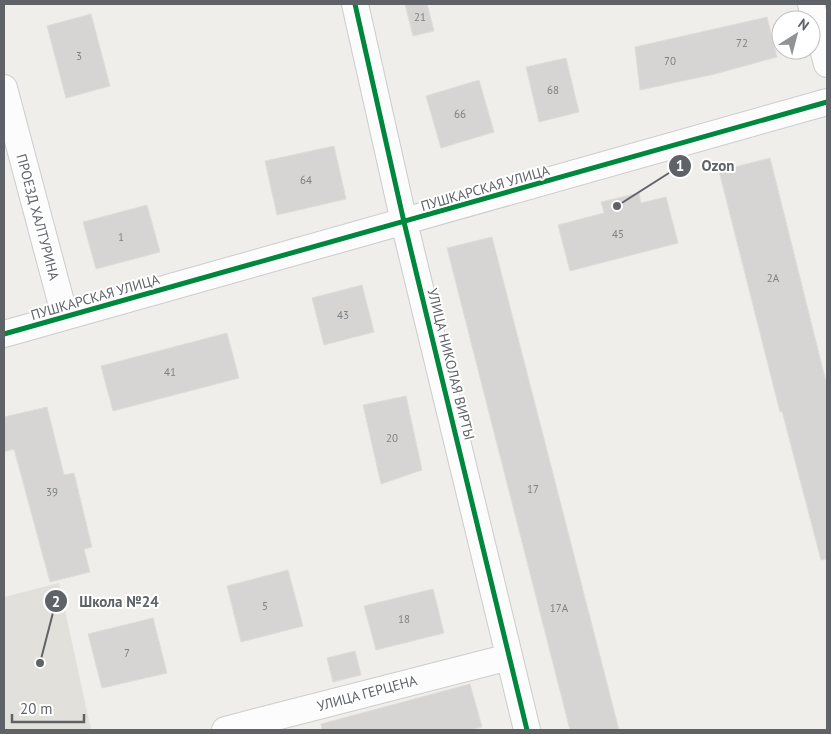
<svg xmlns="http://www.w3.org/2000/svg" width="831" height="734" viewBox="0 0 831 734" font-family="'PT Sans',sans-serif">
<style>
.education{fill:#e2e0da}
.building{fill:#d6d5d3;stroke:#deddd9}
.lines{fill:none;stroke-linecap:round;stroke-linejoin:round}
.street-casing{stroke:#cbcccc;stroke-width:28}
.street{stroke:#fdfcfc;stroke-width:26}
.cycleway-casing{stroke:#fff;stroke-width:8}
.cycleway{stroke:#00873e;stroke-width:5}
.labels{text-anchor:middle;stroke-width:4;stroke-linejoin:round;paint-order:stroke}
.number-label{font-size:11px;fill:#7e8184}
.street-label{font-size:14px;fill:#5f6368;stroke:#fff}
.leader{fill:none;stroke:#5f6368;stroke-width:2}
.callout-dot{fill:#5f6368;stroke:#fff;stroke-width:2}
.mark-label{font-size:15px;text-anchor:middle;font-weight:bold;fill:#fff}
.callout-label{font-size:15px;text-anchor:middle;font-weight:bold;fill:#5f6368;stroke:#fff;stroke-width:4;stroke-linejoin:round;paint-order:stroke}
</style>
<rect width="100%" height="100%" fill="#efeeea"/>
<path class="education" d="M59,583L91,730H4V597Z"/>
<path class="building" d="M405,4H427L434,31L413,36Z
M91,14L110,86L66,98L47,26Z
M767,17L777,57L715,74L640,90L635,47Z
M566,58L579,112L539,122L526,67Z
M479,80L494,132L441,148L426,96Z
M334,146L346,199L277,215L265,161Z
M770,158L827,386V559L821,560L782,411L780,412L719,171Z
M639,193L641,203L666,197L678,243L570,271L558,225L604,213L601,202Z
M147,205L160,252L96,269L83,222Z
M492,237L619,730H570L447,248Z
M362,285L374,332L324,345L312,298Z
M227,333L239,378L113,411L101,366Z
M406,396L422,470L381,484L363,405Z
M47,407L64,475L74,473L92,547L84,549L90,572L50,582L14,449L4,452V417Z
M288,570L303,626L241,642L227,586Z
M433,589L444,633L376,650L364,606Z
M153,618L167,673L102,688L88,634Z
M355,651L361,675L333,682L327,658Z
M470,684L482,727L470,730H322L321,724Z"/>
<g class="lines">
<g class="street-casing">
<path id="street" d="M355,4L404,222L527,730
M811,4L827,64
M4,88L65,317
M4,334L827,102
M225,730L509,657"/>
</g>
<use href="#street" class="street"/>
<g class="cycleway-casing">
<path id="cycleway" d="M355,4L404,222L527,730
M4,334L827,102"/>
</g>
<use href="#cycleway" class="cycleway"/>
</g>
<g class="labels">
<g class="number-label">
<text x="420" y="21">21</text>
<text x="742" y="47">72</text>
<text x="79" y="60">3</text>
<text x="670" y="65">70</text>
<text x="553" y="94">68</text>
<text x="460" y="118">66</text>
<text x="306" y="184">64</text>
<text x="618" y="238">45</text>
<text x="121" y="241">1</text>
<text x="773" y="282">2А</text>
<text x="343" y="319">43</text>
<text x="170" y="376">41</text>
<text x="392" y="442">20</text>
<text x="533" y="493">17</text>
<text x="52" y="496">39</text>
<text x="265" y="610">5</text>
<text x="559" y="612">17А</text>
<text x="404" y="623">18</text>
<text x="127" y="657">7</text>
</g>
<g class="street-label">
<text transform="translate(485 188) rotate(-16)" y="5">ПУШКАРСКАЯ УЛИЦА</text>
<text transform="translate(38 217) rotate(75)" y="5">ПРОЕЗД ХАЛТУРИНА</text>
<text transform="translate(95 297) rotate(-16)" y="5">ПУШКАРСКАЯ УЛИЦА</text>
<text transform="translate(451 364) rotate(76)" y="5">УЛИЦА НИКОЛАЯ ВИРТЫ</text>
<text transform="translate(367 693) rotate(-15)" y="5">УЛИЦА ГЕРЦЕНА</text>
</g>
</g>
<path class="leader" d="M617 206L680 166M40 663L56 601"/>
<g class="callout-dot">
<circle cx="617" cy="206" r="5"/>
<circle cx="40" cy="663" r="5"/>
<circle cx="680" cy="166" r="12"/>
<circle cx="56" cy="601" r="12"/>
</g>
<g class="mark-label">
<text x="680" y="171">1</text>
<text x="56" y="607">2</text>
</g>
<g class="callout-label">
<text x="718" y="171">Ozon</text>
<text x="119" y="607">Школа №24</text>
</g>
<rect width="831" height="734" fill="none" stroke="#5f6368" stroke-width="10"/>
<g transform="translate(796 35) rotate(36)"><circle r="24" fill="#ffffff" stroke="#bfc1c3"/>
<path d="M0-4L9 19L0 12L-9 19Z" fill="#919496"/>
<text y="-8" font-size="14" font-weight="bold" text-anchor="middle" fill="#5f6368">N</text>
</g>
<path d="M12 714v8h72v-8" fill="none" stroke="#5f6368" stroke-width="2.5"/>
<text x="20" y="714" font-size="15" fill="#5f6368" stroke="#ffffff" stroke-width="4" paint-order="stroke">20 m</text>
</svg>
